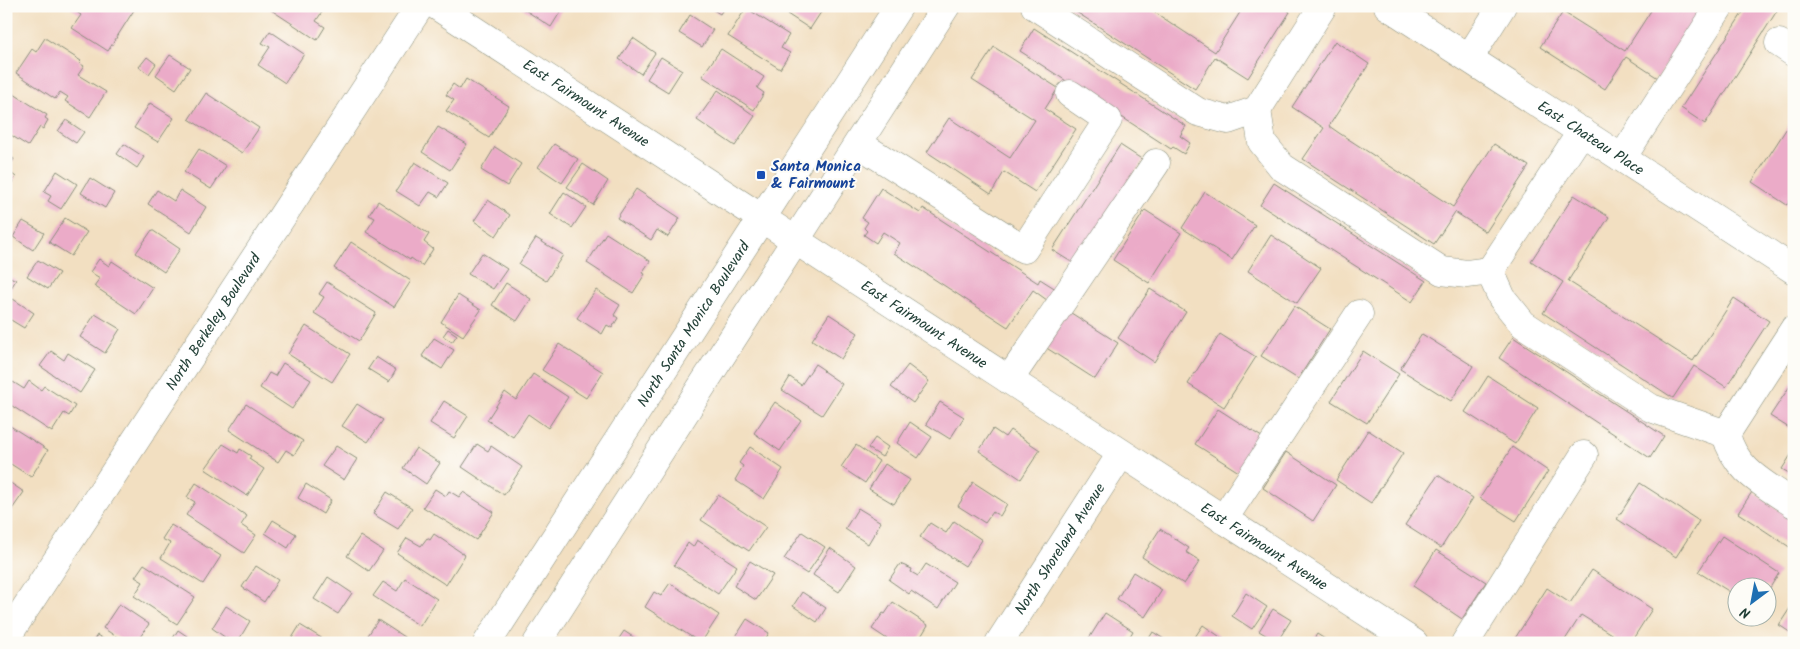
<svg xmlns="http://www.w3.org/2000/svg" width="1800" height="649" viewBox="0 0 1800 649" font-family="Kalam,sans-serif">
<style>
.building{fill:#ebabc8}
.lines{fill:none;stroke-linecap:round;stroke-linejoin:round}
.minor-casing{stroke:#888e7a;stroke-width:29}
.minor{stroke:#fff;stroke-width:28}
.transit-dot{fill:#1a4fb4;stroke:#fdfcf7;stroke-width:2}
.labels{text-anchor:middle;stroke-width:4;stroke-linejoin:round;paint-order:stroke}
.street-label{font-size:15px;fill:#1f3d34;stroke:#fdfcf7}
.transit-label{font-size:15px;font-weight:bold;fill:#164399;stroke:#fdfcf7;text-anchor:start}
</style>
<rect width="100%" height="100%" fill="#fdfcf7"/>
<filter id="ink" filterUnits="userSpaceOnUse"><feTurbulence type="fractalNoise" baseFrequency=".02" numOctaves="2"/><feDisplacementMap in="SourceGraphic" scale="10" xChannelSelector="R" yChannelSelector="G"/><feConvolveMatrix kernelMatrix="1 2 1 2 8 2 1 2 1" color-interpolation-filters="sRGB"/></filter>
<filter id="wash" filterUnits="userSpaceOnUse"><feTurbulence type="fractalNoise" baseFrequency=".0096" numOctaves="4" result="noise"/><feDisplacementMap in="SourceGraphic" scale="20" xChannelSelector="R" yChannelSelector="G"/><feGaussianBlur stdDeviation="1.12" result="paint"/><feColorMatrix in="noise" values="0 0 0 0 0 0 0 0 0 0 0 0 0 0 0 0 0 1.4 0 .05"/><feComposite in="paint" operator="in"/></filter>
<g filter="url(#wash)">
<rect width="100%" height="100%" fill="#f2dfc1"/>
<g id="blocks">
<path class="building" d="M68,6H129L134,10L108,51L72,28L81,15Z
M265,6H326L316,21L325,27L317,40Z
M524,6H564L551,27L522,8Z
M707,6H725L720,14Z
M779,6H825L810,29L778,8Z
M1067,6H1145L1215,52L1244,6H1282L1290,12L1248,78L1215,57L1195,89Z
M1654,6H1704L1658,78L1626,57L1605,89L1540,47L1563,12L1625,51Z
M1747,6H1780L1705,124L1681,108Z
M746,8L789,35L781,48L790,53L780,69L728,36Z
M690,15L713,30L702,47L679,33Z
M1034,28L1186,126L1180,136L1190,143L1184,154L1173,147L1171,149L1020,51Z
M270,31L304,54L285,83L258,65L270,47L262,43Z
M45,38L81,61L79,63L84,66L78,75L106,92L90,117L65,101L68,97L60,92L55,99L16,73L32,49L36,52Z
M633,38L655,53L641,74L619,59Z
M1335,41L1369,64L1329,126L1339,133L1453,207L1494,144L1529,166L1486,232L1455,212L1434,244L1303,159L1324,128L1292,107Z
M994,47L1058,88L1045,109L1076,129L1035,192L1004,172L991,194L927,152L949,118L1010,158L1035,120L972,80Z
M721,49L764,77L757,88L764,93L754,110L702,76Z
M170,55L190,68L176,89L156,75Z
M147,57L156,64L149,74L139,67Z
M661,57L682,70L668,92L647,79Z
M466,79L509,106L489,138L446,111L454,100L446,95L453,84L460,89Z
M6,89L47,115L45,118L48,120L43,129L40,127L28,146L6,132Z
M718,90L755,116L735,146L697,120Z
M206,93L259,128L242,153L189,119Z
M150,103L174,118L158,142L134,128Z
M1794,117V195L1787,205L1752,182Z
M66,120L84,132L76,143L58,131Z
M438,127L467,144L450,170L422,152Z
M124,144L144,157L137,168L117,154Z
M554,144L578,159L562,183L538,167Z
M1120,145L1143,160L1076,265L1052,250Z
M495,147L521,164L507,186L481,170Z
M6,148L12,151L9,155L14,159L7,170L16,177L6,191Z
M199,149L226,166L211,189L184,172Z
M415,162L448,183L439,197L430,192L420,206L396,191Z
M583,164L608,181L593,205L567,187Z
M57,171L77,184L61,209L48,201L51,196L44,192Z
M90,178L114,193L105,208L81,193Z
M1274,183L1426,281L1412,302L1260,205Z
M881,188L920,213L923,208L1038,283L1040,279L1059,291L1051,303L1033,290L1008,327L894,253L900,243L883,232L876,243L864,235L867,231L864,228L868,222L862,218Z
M636,189L680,218L668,237L657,230L651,240L617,218Z
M157,190L174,201L180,190L206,207L191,232L148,204Z
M564,192L586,207L572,228L550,214Z
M1205,192L1255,225L1232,260L1182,228Z
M1574,195L1609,217L1568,281L1678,352L1693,361L1734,298L1769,321L1726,387L1694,366L1673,398L1543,313L1563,282L1531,261Z
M488,200L510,215L496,236L474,221Z
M378,201L429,234L424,242L433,249L422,266L411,258L410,260L366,232L375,218L369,215Z
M1145,210L1181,233L1149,283L1113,260Z
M65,218L87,232L71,256L49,242Z
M23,221L44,233L33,250L13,237Z
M152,230L180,249L164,272L136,253Z
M606,233L650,261L642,273L645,274L633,293L587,263Z
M1271,235L1321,268L1297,303L1248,271Z
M536,238L563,255L546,281L519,264Z
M351,242L411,281L394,307L334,268Z
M482,253L507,269L493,289L468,274Z
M99,259L109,266L112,261L153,288L136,314L94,286L100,278L90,272Z
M38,260L59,273L48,289L27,276Z
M6,275L16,280L6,296Z
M327,282L376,313L359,341L314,313L324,297L319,294Z
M506,283L531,299L517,321L492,305Z
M1150,289L1186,312L1154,362L1118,338Z
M596,290L620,305L614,315L618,318L612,328L607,325L602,334L577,318Z
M458,295L481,310L463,336L441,322Z
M13,299L34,313L24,328L6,317V309Z
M1294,306L1330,329L1298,379L1261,356Z
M1068,311L1118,343L1095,379L1045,347Z
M95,314L120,329L105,353L80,337Z
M829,314L858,333L841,359L812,340Z
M306,326L350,354L332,382L288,354Z
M448,329L457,335L452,342L443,336Z
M1220,334L1256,357L1224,407L1188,384Z
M1422,334L1473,366L1451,401L1400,369Z
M1513,337L1664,436L1650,458L1499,358Z
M434,338L454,350L442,369L422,356Z
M559,344L603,372L586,398L542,370Z
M51,351L64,360L68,353L95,370L80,393L40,366Z
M1363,351L1399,374L1367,423L1331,401Z
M376,357L396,370L389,382L368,369Z
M283,363L311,380L292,409L260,388L269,373L275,376Z
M815,364L824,370L823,371L842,384L822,415L782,390L790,377L801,385Z
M908,365L929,381L913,403L891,387Z
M533,374L568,397L548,428L528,414L513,437L487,420L505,392L516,400Z
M1488,376L1538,408L1515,444L1465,412Z
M1794,380V431L1770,416Z
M29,381L41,390L44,386L75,406L69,416L64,413L52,432L6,402V392L13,382L24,389Z
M444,401L468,416L454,438L430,423Z
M775,402L801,420L780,451L754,433Z
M940,402L964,417L950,439L926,424Z
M246,404L303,441L294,455L286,450L278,462L229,430Z
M357,404L383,420L368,442L342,426Z
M1218,409L1268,441L1245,476L1195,444Z
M910,422L932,437L918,458L897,443Z
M7,424L48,450L31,477L6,461Z
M993,429L1005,437L1010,430L1040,450L1021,479L979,451Z
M1368,430L1403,453L1371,503L1336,480Z
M875,438L888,447L882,457L868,448Z
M223,444L238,453L240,449L251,456L249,459L264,469L247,496L205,469Z
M477,444L488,451L491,446L522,467L504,495L462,467Z
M856,445L879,461L865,483L841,467Z
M336,446L357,459L344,480L322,466Z
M750,447L783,469L764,499L735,480L743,466L739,463Z
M1512,447L1548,471L1516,521L1480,498Z
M416,448L440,463L426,484L403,468Z
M1794,450V476L1782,469Z
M1286,452L1336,485L1313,521L1263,488Z
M885,464L910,480L894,504L869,489Z
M1438,475L1473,498L1441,548L1405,525Z
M6,480L24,492L6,518Z
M973,482L1007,504L1000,516L993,512L985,523L958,506Z
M196,483L247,516L241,525L256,535L244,553L186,515L195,502L187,497Z
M1640,483L1699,521L1676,557L1617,519Z
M306,484L331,500L323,514L298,498Z
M435,489L446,496L449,491L459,497L463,492L494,512L476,540L423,507Z
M387,492L412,508L398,529L373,514Z
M1752,492L1794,519V550L1738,513Z
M718,495L766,527L749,551L701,520Z
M858,508L881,522L868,544L845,529Z
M273,520L296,534L288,548L265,533Z
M954,521L982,540L965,566L920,537L930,523L946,533Z
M171,525L221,556L203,584L161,558L170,543L162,539Z
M1160,529L1189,548L1186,552L1200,561L1184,584L1142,557Z
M802,532L825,547L807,574L784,559Z
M434,534L465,555L446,585L397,553L407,538L421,546L427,538L430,540Z
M360,536L383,551L369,571L347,556Z
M1722,536L1779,573L1768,591V586H1738V597L1698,572Z
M697,540L737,566L718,594L674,565L688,543L693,547Z
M830,548L856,566L839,592L813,575Z
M1436,550L1486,582L1462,619L1413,586Z
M750,561L773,575L756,600L734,586Z
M144,564L195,597L177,624L134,596L143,582L135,577Z
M900,564L912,569L911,572L918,576L926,564L955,582L938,609L911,591L909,594L889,580Z
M256,566L278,580L264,602L242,587Z
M1592,570L1652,609L1631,642L1633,643H1612L1616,637L1581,615L1563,643H1512L1547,588L1570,603Z
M1133,572L1162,590L1145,617L1117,599Z
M328,577L352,593L338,614L314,599Z
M405,578L437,599L420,626L373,596L383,582L397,591Z
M670,583L719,615L701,643L645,607L654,592L661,596Z
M802,592L826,608L817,622L793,606Z
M1246,593L1267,607L1252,629L1232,616Z
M893,602L928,625L917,643L914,640L912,643H893L872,629L883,613L885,614Z
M1794,602V635L1779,625Z
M119,604L149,624L136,643H126L103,628Z
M226,606L250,621L237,643H233L212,628Z
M1273,609L1291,620L1277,642L1259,631Z
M1105,613L1133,631L1126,643H1092L1088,640Z
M747,619L769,633L763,643L733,641Z
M378,620L410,641L409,643H363Z
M300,625L323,639L320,643H289Z
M1203,625L1229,643H1191Z
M178,630L197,643H170Z
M624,631L642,643H616Z
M1153,632L1170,643H1146Z
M1317,634L1331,643H1311Z
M97,635L109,643H92Z"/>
</g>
</g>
<g filter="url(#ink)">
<use href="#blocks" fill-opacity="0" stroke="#888e7a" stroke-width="1"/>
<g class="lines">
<g class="minor-casing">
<g id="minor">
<path id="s1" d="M437,6C763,217 1087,433 1414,643"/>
<path d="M1035,6L1198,112L1228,120L1257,110L1262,142L1282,167L1442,271L1467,274L1490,271L1502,298L1523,324L1651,408L1726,434C1735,471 1765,484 1794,504"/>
<path id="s2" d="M1388,6L1794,270"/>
<path d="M1779,43L1794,53"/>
<path d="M1469,58L1502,6"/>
<path d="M1257,110L1323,6"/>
<path d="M859,144L1024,249L1108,120L1070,94"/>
<path d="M1622,158L1720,6"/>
<path d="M1490,271L1582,131"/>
<path d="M1009,380L1156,163"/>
<path d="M1726,434L1794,329"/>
<path d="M1223,520L1359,314"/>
<path id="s3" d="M6,638L420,6"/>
<path id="s4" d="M487,643L899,6"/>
<path d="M537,643L946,6"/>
<path id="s5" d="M999,643L1121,454"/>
<path d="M1465,643L1584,455"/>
</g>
</g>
<use href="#minor" class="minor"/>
</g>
</g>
<rect class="transit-dot" x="756" y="170" width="10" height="10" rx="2.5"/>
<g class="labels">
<g class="street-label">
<text dy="5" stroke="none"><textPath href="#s1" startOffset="178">East Fairmount Avenue</textPath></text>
<text dy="5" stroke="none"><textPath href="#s2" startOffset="242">East Chateau Place</textPath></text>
<text dy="5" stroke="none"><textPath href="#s3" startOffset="378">North Berkeley Boulevard</textPath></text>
<text dy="5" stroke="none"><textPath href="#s4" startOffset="380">North Santa Monica Boulevard</textPath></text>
<text dy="5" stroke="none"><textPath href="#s1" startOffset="582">East Fairmount Avenue</textPath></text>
<text dy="5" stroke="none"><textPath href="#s1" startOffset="988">East Fairmount Avenue</textPath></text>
<text dy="5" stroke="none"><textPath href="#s5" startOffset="112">North Shoreland Avenue</textPath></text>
</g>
<g class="transit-label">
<text x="771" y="171">Santa Monica<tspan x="771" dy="17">&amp; Fairmount</tspan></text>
</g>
</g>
<rect width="1800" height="649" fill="none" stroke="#fdfcf7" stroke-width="25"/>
<g transform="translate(1752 602) rotate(212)"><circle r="24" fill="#fdfcf7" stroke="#a4b0a9"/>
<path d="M0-4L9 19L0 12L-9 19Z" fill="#1f6fb2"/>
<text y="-8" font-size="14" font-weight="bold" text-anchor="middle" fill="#1f3d34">N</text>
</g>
</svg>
